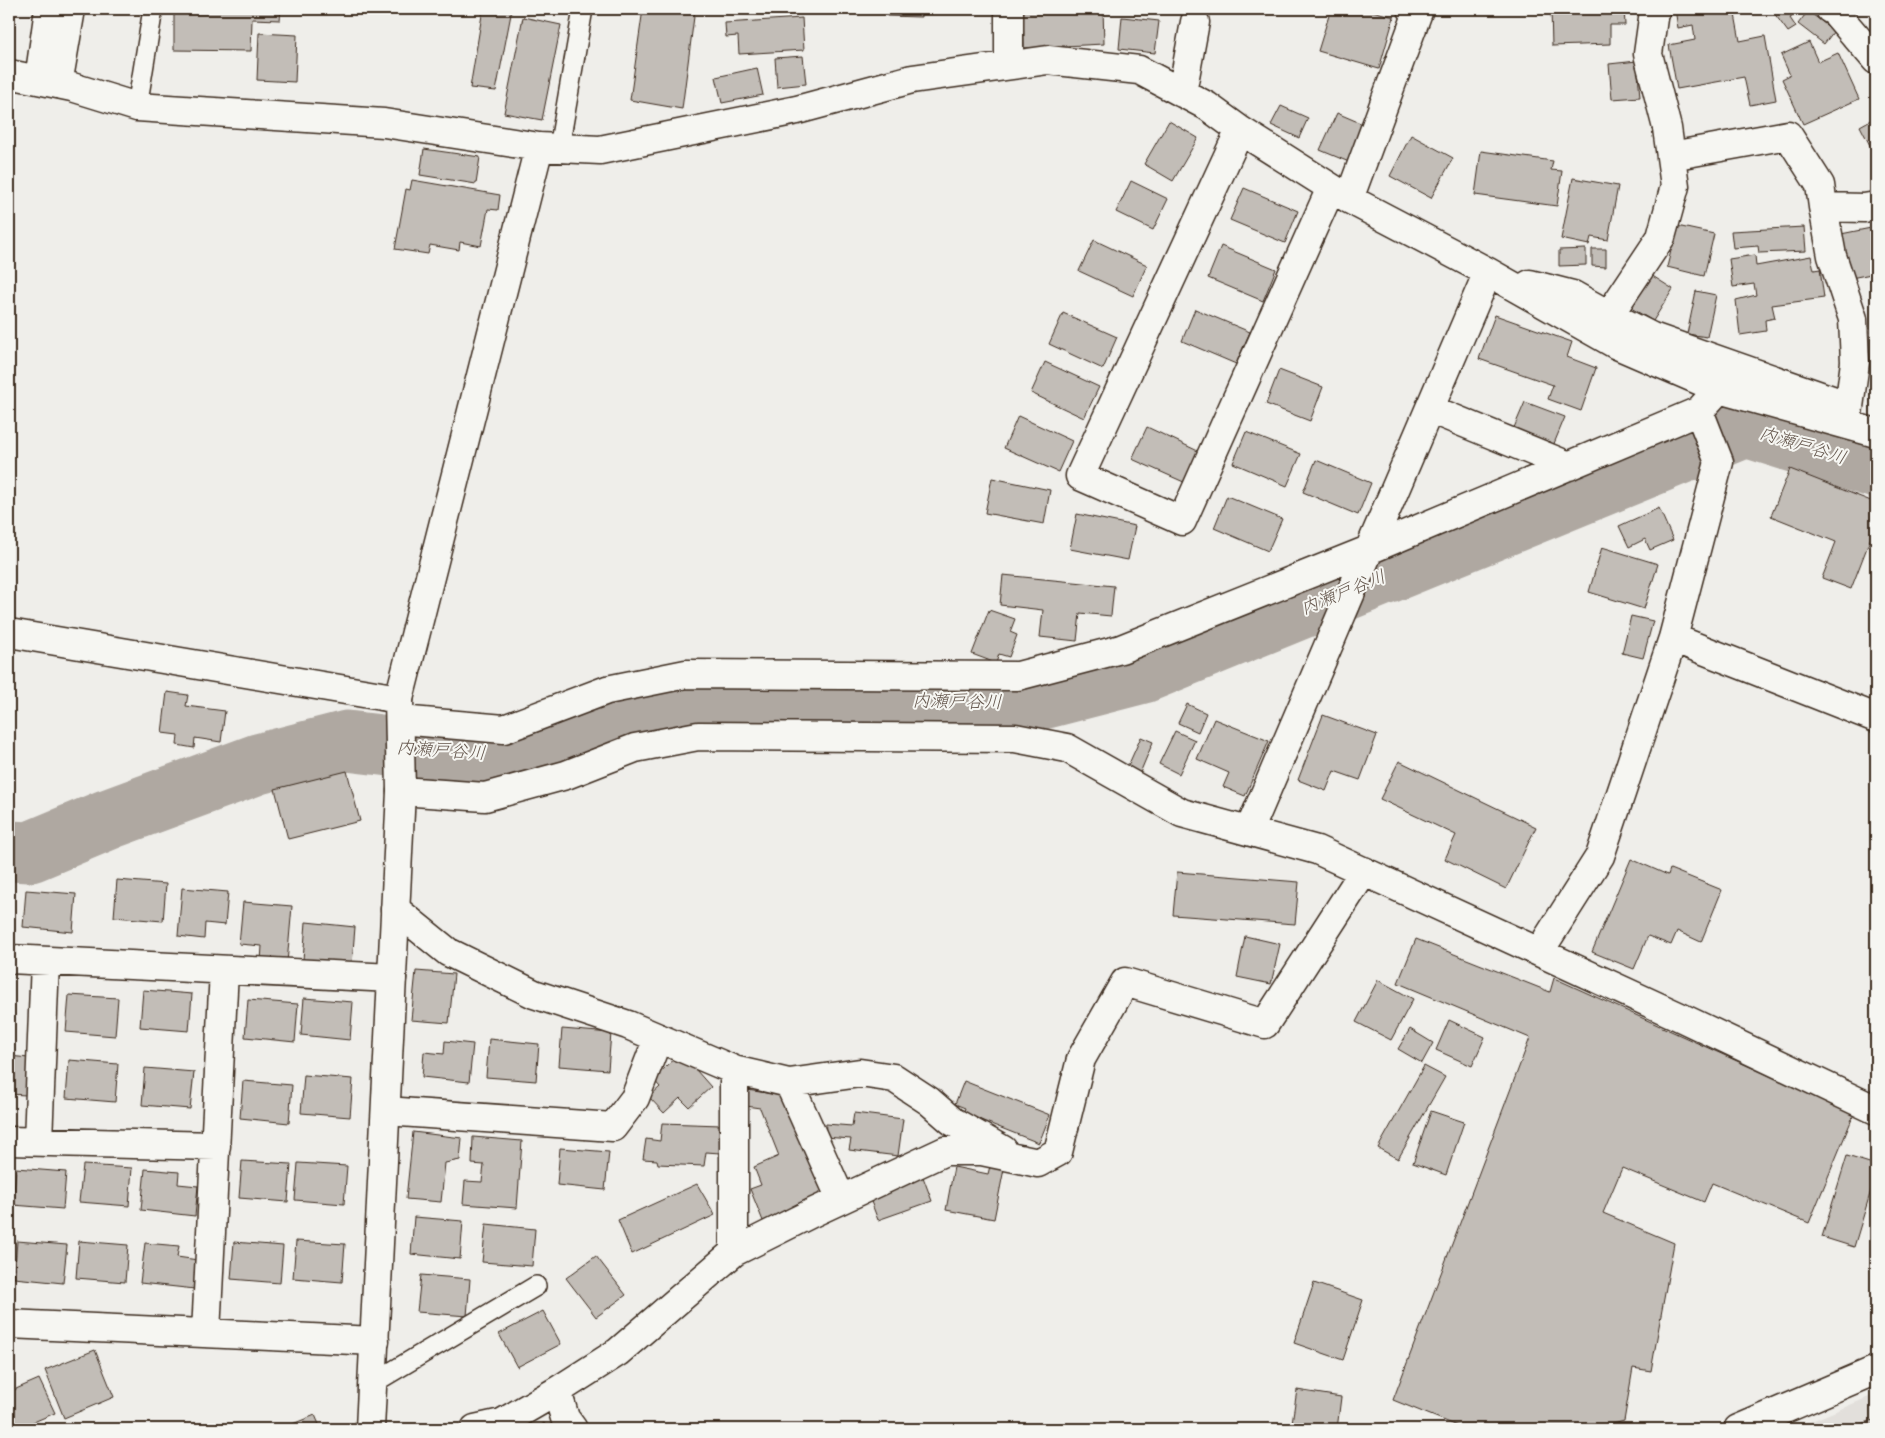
<svg xmlns="http://www.w3.org/2000/svg" width="1885" height="1438" viewBox="0 0 1885 1438" font-family="'Architects Daughter','Klee One',sans-serif">
<style>
.built{fill:#e2dfdb}
.lines{fill:none;stroke-linecap:round;stroke-linejoin:round}
.river{stroke:#afa8a1;stroke-width:61}
.building{fill:#c2bdb7;stroke:#3b2a1e}
.service-casing{stroke:#3b2a1e;stroke-width:22}
.minor-casing{stroke:#3b2a1e;stroke-width:31}
.tertiary-casing{stroke:#3b2a1e;stroke-width:31}
.secondary-casing{stroke:#3b2a1e;stroke-width:31}
.service{stroke:#f6f6f2;stroke-width:19}
.minor{stroke:#f6f6f2;stroke-width:28}
.tertiary{stroke:#f6f6f2;stroke-width:28}
.secondary{stroke:#f6f6f2;stroke-width:28}
.labels{text-anchor:middle;stroke-width:4;stroke-linejoin:round;paint-order:stroke}
.water-label{font-size:18px;font-style:italic;fill:#64564c;stroke:#f6f6f2}
</style>
<rect width="100%" height="100%" fill="#efeeea"/>
<filter id="ink" filterUnits="userSpaceOnUse"><feTurbulence type="fractalNoise" baseFrequency=".02" numOctaves="2"/><feDisplacementMap in="SourceGraphic" scale="10" xChannelSelector="R" yChannelSelector="G"/><feConvolveMatrix kernelMatrix="1 2 1 2 8 2 1 2 1" color-interpolation-filters="sRGB"/></filter>
<g filter="url(#ink)">
<path class="built" d="M1876,1394V1429H1793Z"/>
<g class="lines">
<path class="river" d="M9,851L30,852L109,819L258,764L347,741L474,756L541,749L655,708L763,698L1031,702L1143,673L1746,427L1876,468"/>
</g>
<path class="building" d="M174,9H281L280,20L252,19L251,51L174,50Z
M483,9H512L496,91L470,88Z
M643,9H695L682,109L630,100Z
M887,9H921V17L887,16Z
M1023,9H1103L1104,44L1024,48Z
M1331,9H1366L1394,17L1379,69L1318,51Z
M1551,9H1624L1625,25H1610V44L1552,46Z
M1675,9H1734L1740,41L1765,36L1776,100L1750,105L1744,77L1677,89L1669,45L1695,40L1693,25L1678,28Z
M1771,9H1793L1797,14L1790,18L1796,27L1788,32Z
M1808,11L1834,31L1824,44L1798,24Z
M523,17L561,25L542,120L504,113Z
M1122,17L1159,21L1155,53L1119,49Z
M802,18L804,50L739,54L738,36L726,37L725,23Z
M259,33L297,35L295,82L257,80Z
M1809,42L1818,62L1838,53L1859,99L1803,124L1782,79L1790,75L1781,55Z
M803,56L806,84L777,87L775,58Z
M1637,61L1640,97L1612,99L1609,64Z
M757,68L763,95L722,103L716,77Z
M1281,106L1308,118L1299,138L1271,125Z
M1337,113L1365,125L1349,162L1320,150Z
M1876,117V157L1860,126Z
M1169,121L1198,138L1173,181L1144,164Z
M1411,135L1453,158L1431,198L1390,176Z
M424,149L480,157L476,184L420,175Z
M1481,151L1553,161L1551,170L1562,171L1557,206L1475,195Z
M1573,178L1618,186L1608,240L1591,237L1589,245L1561,239Z
M412,180L500,195L498,210L488,209L481,246L460,242L459,250L430,245L428,254L395,249L406,189L410,190Z
M1131,181L1168,199L1153,230L1116,212Z
M1244,188L1298,211L1285,243L1230,220Z
M1677,226L1714,234L1704,276L1667,267Z
M1804,227L1806,251L1759,253L1758,246L1733,248L1731,231Z
M1876,227V273L1851,278L1841,234Z
M1094,240L1147,265L1133,296L1079,271Z
M1221,246L1276,269L1263,301L1208,278Z
M1586,249V265L1559,266V250Z
M1592,249H1606V267L1592,266Z
M1755,255L1756,266L1811,256L1814,270L1820,269L1824,298L1772,305L1775,318L1765,320L1766,331L1740,335L1736,300L1756,295L1754,284L1733,287L1729,259Z
M1651,275L1673,289L1653,321L1631,308Z
M1696,291L1716,295L1707,337L1687,334Z
M1195,309L1250,332L1236,364L1182,341Z
M1063,313L1117,337L1103,369L1049,344Z
M1495,315L1572,342L1567,357L1596,368L1581,411L1548,399L1553,385L1479,359Z
M1045,362L1099,387L1084,418L1031,393Z
M1279,370L1323,387L1310,421L1266,404Z
M1525,402L1565,417L1553,446L1513,430Z
M1018,416L1072,441L1058,472L1004,448Z
M1147,427L1200,452L1186,483L1132,459Z
M1246,432L1301,454L1287,486L1233,463Z
M1316,460L1371,483L1358,515L1303,492Z
M1790,469L1876,503V524L1851,589L1822,578L1836,542L1771,516Z
M992,478L1050,490L1044,524L985,513Z
M1227,496L1282,519L1268,551L1214,528Z
M1659,508L1673,540L1650,550L1645,539L1629,547L1619,526Z
M1077,514L1135,526L1128,560L1070,549Z
M1602,547L1658,564L1644,609L1589,592Z
M1003,575L1114,586L1111,616L1080,613L1077,641L1040,637L1043,610L1000,605Z
M989,610L1015,619L1010,632L1017,635L1009,657L999,654L996,663L972,654Z
M1631,616L1653,621L1643,658L1622,653Z
M167,692L188,695L186,706L225,711L221,742L195,738L194,748L177,745L178,735L162,733Z
M1187,704L1206,713L1198,732L1178,723Z
M1323,715L1377,735L1360,780L1334,771L1326,791L1298,780Z
M1214,719L1269,741L1245,796L1223,787L1229,773L1197,759Z
M1175,731L1195,740L1179,774L1159,764Z
M1141,737L1153,742L1140,773L1128,766Z
M1399,761L1536,827L1506,889L1445,859L1456,835L1380,799Z
M347,771L360,821L288,839L275,789Z
M1631,859L1668,875L1670,869L1722,890L1701,942L1677,931L1671,945L1648,936L1634,969L1592,952Z
M1177,872L1299,882L1295,924L1173,915Z
M117,880L166,884L163,921L114,917Z
M182,888L228,892L225,925L205,923L204,939L178,936Z
M26,890L76,894L73,932L23,927Z
M243,902L292,906L287,963L261,961L262,946L239,944Z
M306,922L355,927L352,964L303,960Z
M1245,936L1280,944L1271,984L1237,977Z
M1416,939L1550,992L1554,978L1854,1114L1809,1223L1712,1183L1704,1202L1622,1168L1603,1213L1674,1243L1651,1371L1633,1368L1624,1421L1595,1429H1465L1393,1400L1530,1038L1398,983Z
M416,971L454,974L449,1023L411,1020Z
M1378,980L1413,999L1391,1040L1356,1022Z
M143,990L192,994L189,1031L140,1027Z
M69,995L118,998L115,1036L66,1032Z
M304,998L353,1002L350,1040L301,1035Z
M248,1000L298,1004L295,1042L245,1037Z
M1449,1020L1485,1037L1472,1066L1436,1050Z
M562,1029L611,1033L608,1070L559,1066Z
M1410,1029L1433,1043L1422,1063L1398,1049Z
M489,1039L539,1044L536,1081L486,1077Z
M445,1041L473,1044L469,1082L422,1077L424,1052L444,1054Z
M681,1053L711,1087L689,1107L680,1098L664,1113L649,1097L660,1087L653,1079Z
M9,1056L29,1058L26,1095L9,1094Z
M69,1060L118,1064L115,1102L66,1098Z
M1424,1066L1445,1077L1398,1159L1378,1148Z
M145,1068L194,1072L190,1109L142,1105Z
M304,1075L353,1079L350,1117L301,1113Z
M243,1081L292,1085L289,1123L240,1118Z
M964,1081L1050,1115L1039,1143L963,1113L965,1108L955,1104Z
M747,1090L780,1095L827,1195L763,1221L750,1189L761,1185L754,1167L779,1156L760,1108L746,1106Z
M1431,1111L1464,1122L1446,1175L1413,1163Z
M854,1113L903,1119L898,1156L849,1150L851,1139L825,1137L826,1124L852,1126Z
M662,1123L721,1125L720,1153L706,1152L704,1166L658,1164L657,1160L643,1159L646,1139L660,1141Z
M413,1132L462,1138L460,1160L445,1163L441,1202L406,1199Z
M473,1137L522,1141L517,1208L463,1204L465,1181L482,1182L484,1165L472,1164Z
M560,1148L609,1152L605,1190L557,1185Z
M1847,1156L1876,1165V1174L1854,1247L1822,1237Z
M242,1161L291,1164L288,1202L239,1198Z
M298,1163L347,1166L344,1204L295,1200Z
M83,1165L132,1168L129,1206L79,1202Z
M990,1166L1004,1169L994,1219L946,1210L954,1167L988,1174Z
M16,1168L66,1172L63,1209L13,1205Z
M145,1169L179,1172L178,1184L198,1186L195,1216L141,1210Z
M923,1177L932,1201L878,1220L870,1199Z
M697,1184L715,1215L632,1254L618,1220Z
M414,1217L463,1221L460,1259L411,1254Z
M486,1224L535,1229L532,1266L482,1262Z
M17,1241L67,1245L63,1283L14,1278Z
M79,1241L128,1245L125,1282L76,1278Z
M296,1241L345,1244L342,1282L293,1278Z
M234,1242L283,1246L280,1283L231,1279Z
M145,1243L179,1246L177,1257L198,1260L195,1289L140,1283Z
M596,1256L626,1295L596,1317L566,1278Z
M421,1275L470,1279L467,1316L417,1312Z
M1314,1283L1363,1300L1343,1360L1294,1343Z
M543,1311L561,1344L517,1367L499,1334Z
M95,1350L114,1397L64,1418L45,1370Z
M39,1379L55,1413L17,1429H9V1392Z
M1297,1390L1341,1397L1337,1429H1291Z
M315,1415L321,1429H280Z
M1876,1419V1429H1847Z
M544,1423L549,1429H535Z"/>
<g class="lines">
<g class="service-casing">
<path id="service" d="M137,107L153,9
M559,148L583,9
M373,1383L536,1286"/>
</g>
<g class="minor-casing">
<path id="minor" d="M1009,9V65
M1656,9L1654,11L1648,54L1667,128L1675,186L1661,237L1609,315L1652,337L1849,406
M1830,9L1835,12L1876,60
M9,74L72,87L137,107L384,123L539,147L600,150L797,110L912,79L1048,60L1139,70L1207,106L1240,130L1349,199L1488,272L1617,345L1719,389L1876,433
M39,80L49,9
M58,84L71,9
M1182,93L1195,22
M1240,130L1080,476L1182,521L1331,188
M1671,156L1788,135L1820,185L1823,207
M1349,199L1418,12L1412,9
M1525,287L1530,284L1573,295L1609,315
M1430,409L1569,466
M1847,422L1855,362L1853,319L1832,256L1823,207L1864,208L1876,206
M1673,638L1876,718
M399,699L539,147
M400,720L504,729L607,690L686,674L1018,676L1121,649L1371,549L1699,411L1719,389
M401,791L485,797L566,775L635,748L698,736L1015,738L1067,748L1182,813L1317,850L1678,1016L1876,1110
M1249,831L1488,272
M395,909L448,952L534,994L628,1025L734,1070V1252
M1539,952L1600,856L1673,638L1719,462L1699,411
M9,959L392,978
M734,1070L789,1083L860,1073L894,1078L929,1101L952,1121L1003,1150
M789,1083L841,1199
M386,1111L613,1127L635,1098L658,1038
M9,1141L216,1146
M38,1141L45,961
M9,1324L375,1341
M206,1333L224,970
M475,1429L502,1423L557,1391
M573,1429L565,1418L557,1391L618,1352L734,1252L812,1213L945,1151H982L1038,1163L1058,1152L1081,1059L1125,982L1265,1024L1364,871"/>
</g>
<g class="tertiary-casing">
<path id="tertiary" d="M9,633L399,699L401,791L370,1429"/>
</g>
<g class="secondary-casing">
<path id="secondary" d="M1738,1429L1876,1370"/>
</g>
<use href="#service" class="service"/>
<use href="#minor" class="minor"/>
<use href="#tertiary" class="tertiary"/>
<use href="#secondary" class="secondary"/>
</g>
</g>
<g class="labels">
<g class="water-label">
<text transform="translate(1803 445) rotate(17)" y="6">内瀬戸谷川</text>
<text transform="translate(1343 592) rotate(-22)" y="6">内瀬戸谷川</text>
<text transform="translate(957 701) rotate(1)" y="6">内瀬戸谷川</text>
<text transform="translate(441 750) rotate(4)" y="6">内瀬戸谷川</text>
</g>
</g>
<rect width="1885" height="1438" fill="none" stroke="#f6f6f2" stroke-width="30"/>
<rect x="15" y="15" width="1855" height="1408" fill="none" stroke="#3b2a1e" stroke-width="2" filter="url(#ink)"/>
</svg>
